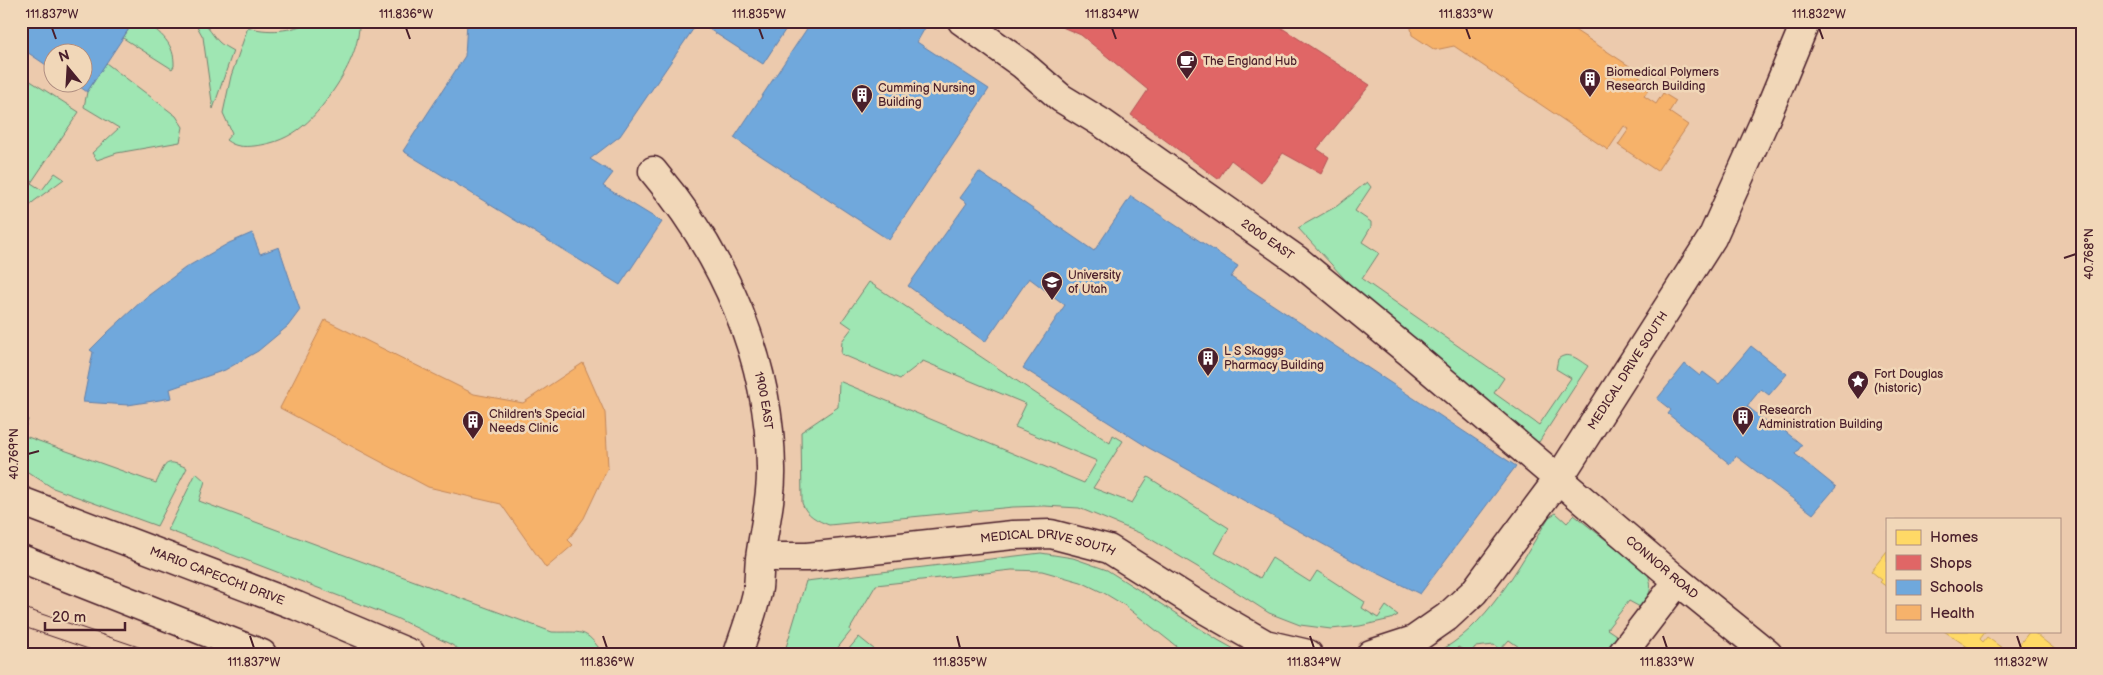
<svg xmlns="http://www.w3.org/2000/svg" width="2103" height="675" viewBox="0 0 2103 675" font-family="'Balsamiq Sans',sans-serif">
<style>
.built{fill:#eccaad;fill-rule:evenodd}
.green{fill:#9fe6b3;stroke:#74826f}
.homes{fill:#ffd966;stroke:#c9a154}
.shops{fill:#e06666;stroke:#b35154}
.schools{fill:#6fa8dc;stroke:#647fa7}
.health{fill:#f6b26b;stroke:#c28658}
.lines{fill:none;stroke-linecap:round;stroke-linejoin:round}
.street-casing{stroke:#4a1f2b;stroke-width:31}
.secondary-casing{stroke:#4a1f2b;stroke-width:31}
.street{stroke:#f1d7b8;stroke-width:28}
.secondary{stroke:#f1d7b8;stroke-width:28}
.tram{stroke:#4a1f2b;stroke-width:1}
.ticks{fill:none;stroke:#4a1f2b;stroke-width:2}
.labels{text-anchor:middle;stroke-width:5;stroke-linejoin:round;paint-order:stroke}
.poi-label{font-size:12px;fill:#4a1f2b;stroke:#f1d7b8;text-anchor:start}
.street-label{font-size:12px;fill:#4a1f2b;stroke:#f1d7b8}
.neatline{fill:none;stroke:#4a1f2b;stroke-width:2}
.ticks-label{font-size:12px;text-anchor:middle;fill:#4a1f2b}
</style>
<rect width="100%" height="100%" fill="#f1d7b8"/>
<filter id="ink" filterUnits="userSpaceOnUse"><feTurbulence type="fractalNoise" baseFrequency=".02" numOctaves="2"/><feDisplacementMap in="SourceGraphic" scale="10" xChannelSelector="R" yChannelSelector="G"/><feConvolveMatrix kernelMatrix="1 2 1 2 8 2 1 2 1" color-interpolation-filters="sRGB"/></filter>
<g filter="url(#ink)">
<path class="built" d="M21,21H2082V654H21ZM52,52H82V82H52ZM1887,519H2059V631H1887Z"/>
<path class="green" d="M134,21H144C161,33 175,44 174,66L172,69L123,38Z
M194,21C207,21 210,33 219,42C222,45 228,48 233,51L213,109L203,37Z
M310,21H359C360,44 349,66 337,85C316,117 295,142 254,146C243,147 235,147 226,140L232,133L223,113L231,76L248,27C266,33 293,32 310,21Z
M106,63L176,116L183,127L180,142L117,153L97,160L92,153L119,128L84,107L87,92Z
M21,75L79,112L31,183L42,190L55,173L64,179L33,202L26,211L21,208Z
M1367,182L1371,187L1355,211L1371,222V227L1362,242L1379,253L1362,279L1504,378L1494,393L1539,425L1571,378L1556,369L1558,359C1569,350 1578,360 1588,366L1539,442L1531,441L1353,288L1298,228L1337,206Z
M869,282L1110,443L1113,435L1123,441L1093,488L1132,503L1148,477L1229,528L1215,553L1260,578L1272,558L1310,582L1317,571L1365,602L1362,608L1378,618L1386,606L1398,615L1391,619L1360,626L1331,629L1300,625L1269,613L1201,569L1142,534L1079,508L1044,506L1013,507L829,525C818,521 806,515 802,503L801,432L838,407L839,381L1084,483L1097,461L1015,427L1026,404L923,361L900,379L841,354L842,341L852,328L842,321Z
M21,412L25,414L28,420L22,435L156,483C166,464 163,457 187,468L157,526L53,488L23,469Z
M196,473L205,481L199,501L552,632C582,633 585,627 603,654H466L452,645L396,618L168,530Z
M1556,513L1567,523L1574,515L1647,572C1654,588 1650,595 1640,607L1629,601L1607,629L1619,637L1607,654H1529L1509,640L1500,650L1494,645L1475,647L1470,654L1458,647L1453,654H1433C1486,631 1520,564 1549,517Z
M1041,553L1073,558L1107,570L1218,640L1243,654H1186L1124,605L1104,593L1081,582L1042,571L1012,570L876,585L850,629L851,631L836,650L840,654H784L806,581Z
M859,637L880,654H851L847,651Z"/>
<path class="homes" d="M1887,551V587L1880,582L1882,580L1871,571Z
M1944,631H1986L1980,639L1983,642L1987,637L2006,651L2004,654H1974L1977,650L1974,647L1972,650Z
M2030,631H2032L2061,654H2012Z
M1514,650L1519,654H1487Z
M1695,650L1702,654H1655L1656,652Z"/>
<path class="shops" d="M1048,21H1271L1370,85L1317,149L1329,157L1321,174L1283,153L1261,183L1231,160L1218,179L1131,115L1148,90L1081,35Z"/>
<path class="schools" d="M21,21H134L87,92L73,82H82V52H52V69L21,48Z
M467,21H791L763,64L698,22L620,136L590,159L613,173L603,186L662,222L620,285L403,151L465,56Z
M812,21H886L897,29L902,21H929L917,42L989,89L889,240L734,138Z
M979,172L1094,251L1131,196L1238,266L1231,277L1516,466L1420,594L1357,563L1149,448L1023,368L1065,305L1029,278L985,342L908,286L967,203L960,198Z
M252,233L260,254L279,247L300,310L288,326L258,351L225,370L170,389L172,398L128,405L83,402L93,352L90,350L108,332L145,298L185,268L229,243Z
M1751,346L1787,374L1769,395L1761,389L1747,406L1773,427L1776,424L1802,445L1795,454L1836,487L1813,514L1736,456L1730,464L1668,414L1671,410L1657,399L1685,364L1700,376L1703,372L1719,384Z"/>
<path class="health" d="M1410,21H1561L1640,73L1639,76L1652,85L1644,96L1656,104L1663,93L1676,101L1669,112L1688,125L1657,171L1618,145L1629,129L1624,126L1608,150L1454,46L1435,50L1412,35Z
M325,320L474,394L523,403L583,363L605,413L608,467L584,518L568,540L573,545L546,568L501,504L428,487L280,408Z"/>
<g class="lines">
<g class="street-casing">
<g id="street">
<path id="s1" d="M962,21L1023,65L1061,98L1102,123L1297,260L1409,352L1678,581L1768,654"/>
<path id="s2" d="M653,171C723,254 770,358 771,468C772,498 764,528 760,558C759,568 759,578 758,588C754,610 745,632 738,654"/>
<path id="s3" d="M761,557H807L1013,535L1051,534L1109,549L1206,610L1265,644L1308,654"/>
<path id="s4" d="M1371,654L1414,640L1447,617L1474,592L1559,478L1712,238L1765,120L1806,21"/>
<path d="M1622,654L1678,581"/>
</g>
</g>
<g class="secondary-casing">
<g id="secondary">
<path id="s5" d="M21,501L297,606L411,654"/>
<path d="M21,559L262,654"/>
</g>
</g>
<use href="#street" class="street"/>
<use href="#secondary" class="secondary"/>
<path class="tram" d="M21,607L159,654
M21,626L103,654"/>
</g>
</g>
<path class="ticks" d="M52,28L56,39M406,28L410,39M759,28L763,39M1112,28L1116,39M1466,28L1470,39M1819,28L1823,39M2064,258L2076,254M28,454L39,451M250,636L254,648M603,636L607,648M957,636L960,648M1310,636L1314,648M1663,636L1667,648M2017,636L2021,648"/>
<defs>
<g id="cafe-pin" transform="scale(1.125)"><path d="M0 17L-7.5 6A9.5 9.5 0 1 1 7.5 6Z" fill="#4a1f2b" stroke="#f1d7b8"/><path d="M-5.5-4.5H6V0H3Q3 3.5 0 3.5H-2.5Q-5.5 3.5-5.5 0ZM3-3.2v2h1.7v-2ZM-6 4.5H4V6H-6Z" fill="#fff"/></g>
<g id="building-pin" transform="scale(1.125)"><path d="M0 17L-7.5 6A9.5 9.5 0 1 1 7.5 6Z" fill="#4a1f2b" stroke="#f1d7b8"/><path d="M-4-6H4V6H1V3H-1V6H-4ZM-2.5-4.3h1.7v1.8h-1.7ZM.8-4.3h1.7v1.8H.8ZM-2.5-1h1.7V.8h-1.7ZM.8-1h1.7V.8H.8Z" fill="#fff"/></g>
<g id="university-pin" transform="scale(1.125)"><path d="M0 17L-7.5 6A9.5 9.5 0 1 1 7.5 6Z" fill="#4a1f2b" stroke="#f1d7b8"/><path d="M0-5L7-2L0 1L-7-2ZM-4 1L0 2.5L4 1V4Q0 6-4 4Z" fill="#fff"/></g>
<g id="sight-pin" transform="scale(1.125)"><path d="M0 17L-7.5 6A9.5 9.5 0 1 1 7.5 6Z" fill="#4a1f2b" stroke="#f1d7b8"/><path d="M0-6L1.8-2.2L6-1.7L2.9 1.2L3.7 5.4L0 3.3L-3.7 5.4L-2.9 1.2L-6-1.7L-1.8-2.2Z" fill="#fff"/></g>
</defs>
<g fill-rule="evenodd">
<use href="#cafe-pin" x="1187" y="61"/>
<use href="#building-pin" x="1590" y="79"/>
<use href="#building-pin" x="862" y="95"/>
<use href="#university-pin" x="1052" y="282"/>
<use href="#building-pin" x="1208" y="358"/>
<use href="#sight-pin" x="1858" y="381"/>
<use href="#building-pin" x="1743" y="417"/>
<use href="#building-pin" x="473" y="421"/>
</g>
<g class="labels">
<g class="poi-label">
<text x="1203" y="65">The England Hub</text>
<text x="1606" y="76">Biomedical Polymers<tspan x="1606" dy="14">Research Building</tspan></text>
<text x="878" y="92">Cumming Nursing<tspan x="878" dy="14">Building</tspan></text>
<text x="1068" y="279">University<tspan x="1068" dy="14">of Utah</tspan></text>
<text x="1224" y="355">L S Skaggs<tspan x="1224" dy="14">Pharmacy Building</tspan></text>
<text x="1874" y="378">Fort Douglas<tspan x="1874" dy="14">(historic)</tspan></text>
<text x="1759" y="414">Research<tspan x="1759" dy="14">Administration Building</tspan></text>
<text x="489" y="418">Children's Special<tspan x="489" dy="14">Needs Clinic</tspan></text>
</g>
<g class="street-label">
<text dy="4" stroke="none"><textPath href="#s1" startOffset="376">2000 EAST</textPath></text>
<text dy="4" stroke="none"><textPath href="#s4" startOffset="392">MEDICAL DRIVE SOUTH</textPath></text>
<text dy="4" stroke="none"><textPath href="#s2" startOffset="258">1900 EAST</textPath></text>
<text dy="4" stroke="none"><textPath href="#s3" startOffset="289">MEDICAL DRIVE SOUTH</textPath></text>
<text dy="4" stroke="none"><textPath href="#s1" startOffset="889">CONNOR ROAD</textPath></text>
<text dy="4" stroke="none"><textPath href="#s5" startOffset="210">MARIO CAPECCHI DRIVE</textPath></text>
</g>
</g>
<rect width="2103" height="675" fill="none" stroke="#f1d7b8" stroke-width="55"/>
<rect x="1886" y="518" width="175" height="115" fill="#f1d7b8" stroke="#ae8d80"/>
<rect x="1896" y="530" width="25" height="15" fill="#ffd966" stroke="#ae8d80"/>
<text x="1930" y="542" font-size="15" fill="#4a1f2b">Homes</text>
<rect x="1896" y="555" width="25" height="15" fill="#e06666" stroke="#ae8d80"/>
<text x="1930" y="568" font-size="15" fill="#4a1f2b">Shops</text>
<rect x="1896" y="580" width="25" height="15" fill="#6fa8dc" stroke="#ae8d80"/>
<text x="1930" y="592" font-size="15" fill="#4a1f2b">Schools</text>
<rect x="1896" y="605" width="25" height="15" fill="#f6b26b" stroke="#ae8d80"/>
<text x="1930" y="618" font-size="15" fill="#4a1f2b">Health</text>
<g transform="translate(68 68) rotate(342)"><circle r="24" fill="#f1d7b8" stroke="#ae8d80"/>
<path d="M0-4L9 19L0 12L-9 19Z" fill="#4a1f2b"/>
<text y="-8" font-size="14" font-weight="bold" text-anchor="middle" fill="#4a1f2b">N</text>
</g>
<path d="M45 622v8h80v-8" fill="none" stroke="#4a1f2b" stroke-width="2.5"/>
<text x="52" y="622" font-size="15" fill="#4a1f2b" stroke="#f1d7b8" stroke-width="4" paint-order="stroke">20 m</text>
<rect x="28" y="28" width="2048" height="620" class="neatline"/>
<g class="ticks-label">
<text x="52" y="18">111.837°W</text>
<text x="406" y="18">111.836°W</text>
<text x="759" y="18">111.835°W</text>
<text x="1112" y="18">111.834°W</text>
<text x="1466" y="18">111.833°W</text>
<text x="1819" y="18">111.832°W</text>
<text transform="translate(2089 254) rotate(-90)" y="4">40.768°N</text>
<text transform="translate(14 454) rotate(-90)" y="4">40.769°N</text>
<text x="254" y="666">111.837°W</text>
<text x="607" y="666">111.836°W</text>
<text x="960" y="666">111.835°W</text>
<text x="1314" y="666">111.834°W</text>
<text x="1667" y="666">111.833°W</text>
<text x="2021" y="666">111.832°W</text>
</g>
</svg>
